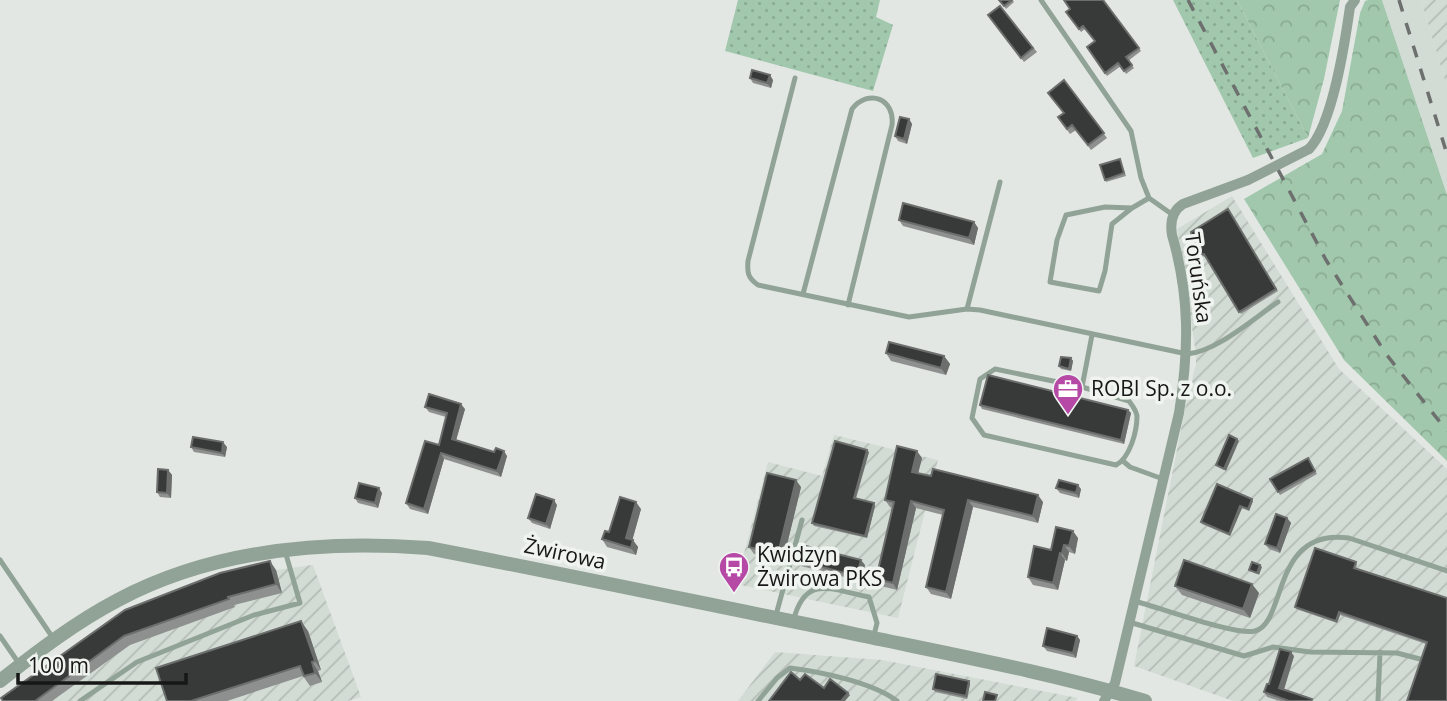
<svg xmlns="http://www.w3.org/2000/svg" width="1447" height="701" viewBox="0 0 1447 701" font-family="'Open Sans',sans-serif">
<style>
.built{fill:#d2dcd4}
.industrial{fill:url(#industrial-furrows)}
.grass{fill:url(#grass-dots)}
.forest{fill:url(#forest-crowns)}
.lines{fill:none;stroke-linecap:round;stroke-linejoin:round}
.service{stroke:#91a396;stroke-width:5}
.minor{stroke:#91a396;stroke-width:10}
.tertiary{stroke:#91a396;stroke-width:14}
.rail{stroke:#6d706e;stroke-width:3.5;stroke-dasharray:12 12;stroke-linecap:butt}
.minor-bridge{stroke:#91a396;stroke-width:10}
.wall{fill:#8d908e}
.shaded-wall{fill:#6b6e6c}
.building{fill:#373a38;stroke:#6b6e6c;stroke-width:2}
.labels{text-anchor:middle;stroke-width:7;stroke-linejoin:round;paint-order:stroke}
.street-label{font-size:21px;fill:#161716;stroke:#f0f4f1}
.poi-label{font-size:21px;fill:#161716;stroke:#f0f4f1;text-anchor:start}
</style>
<defs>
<pattern id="industrial-furrows" width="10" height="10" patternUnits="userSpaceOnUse" patternTransform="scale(1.75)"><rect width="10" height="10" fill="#d2dcd4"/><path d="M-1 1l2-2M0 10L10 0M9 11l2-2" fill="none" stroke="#b4bcb5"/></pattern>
<pattern id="grass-dots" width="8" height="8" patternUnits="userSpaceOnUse" patternTransform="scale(1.75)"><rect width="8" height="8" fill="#a1c8ac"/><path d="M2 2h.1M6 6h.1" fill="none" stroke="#8aab93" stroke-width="1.8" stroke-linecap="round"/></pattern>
<pattern id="forest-crowns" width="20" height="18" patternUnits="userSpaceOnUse" patternTransform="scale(1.75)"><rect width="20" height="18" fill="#a1c8ac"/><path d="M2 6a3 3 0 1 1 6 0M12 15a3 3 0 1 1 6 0" fill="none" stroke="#8aab93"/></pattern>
</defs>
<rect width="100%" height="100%" fill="#e3e7e4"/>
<path class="built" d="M1382,0H1421L1447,87V195Z"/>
<path class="industrial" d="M1421,0H1447V87Z
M1232,196L1339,369L1447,469V701H1233L1134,666L1186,404L1196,364V354L1177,229Z
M834,435L938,460L898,618L736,584L768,462L822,476Z
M313,565L361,697L348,701H15L276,570Z
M775,652L882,660L1078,698L1075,701H738Z"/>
<path class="grass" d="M738,0H880L876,17L893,25L873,91L725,51Z
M1173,0H1237L1308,138L1253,158Z"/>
<path class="forest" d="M1237,0H1340L1324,79L1308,138Z
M1368,0H1382L1447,195V461L1344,360L1244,199L1322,154L1342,111L1360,13L1365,1Z"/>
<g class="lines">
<path class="service" d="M1041,0L1131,131L1141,178L1149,198L1173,215
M795,78L748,261C747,273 748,278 758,285L909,317L967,309L980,310L1187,354C1216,352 1254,318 1278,302
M1132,208L1105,207L1066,215L1057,240L1050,282L1099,291L1105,271L1112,224L1132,208L1149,198
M803,294L852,109C869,88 895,99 892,125L848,305
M967,309L1000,182
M1082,387L995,369L980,379L972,418L984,435L1116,465C1130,458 1137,431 1137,416C1136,410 1132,405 1129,401L1082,387L1092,335
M1123,461L1130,467L1163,479
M0,560L53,638
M1134,601C1159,607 1236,636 1255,631C1287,623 1271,527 1349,538L1447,571
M776,615L802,520
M793,622C805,573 831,590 869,597L877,623L874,635
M1129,622L1244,656L1273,647L1310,652L1397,653L1420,659
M0,636L20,665
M80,701L137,662L254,615L300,603L285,551
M758,701L777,678L790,668C821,672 872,682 897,701
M1378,701L1380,652"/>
<path class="minor" d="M1309,149C1333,124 1345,42 1350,7L1355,0
M1104,701L1115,683L1179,413C1189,350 1190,297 1172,235C1170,223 1172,211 1183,204L1248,180"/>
<path class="tertiary" d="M0,681C38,651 76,622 118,600C214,549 323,540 428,548C569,575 710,605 850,633C949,654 1048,672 1145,701"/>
<path class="rail" d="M1188,0L1326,260L1386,354L1447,431
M1399,0L1447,154"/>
<path class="minor-bridge" d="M1248,180L1309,149"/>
</g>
<path class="wall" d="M999,0H1012L1014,2L1006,9Z
M1103,0L1141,51L1128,61L1134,68L1126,74L1121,66L1107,76L1087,47L1095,42L1085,29L1081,32L1068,15L1070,9Z
M1000,6L1037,52L1024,62L988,15Z
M750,78L773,80L771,88L753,83Z
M1064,80L1107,138L1091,150L1076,130L1070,134L1058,117L1063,113Z
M909,119L912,124L907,144L898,141L895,136Z
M1121,162L1126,176L1106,182L1105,180Z
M1228,209L1278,291L1241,314L1206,256L1197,258L1195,255Z
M899,220L974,222L978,228L974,245L903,226Z
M886,353L944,356L950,364L946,375L891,361Z
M1071,358L1073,361L1071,371L1061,369L1059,366Z
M980,405L1128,410L1131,413L1124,444L982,409Z
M425,407L465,409L456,440L507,456L501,477L444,459L428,514L410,509L406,503L439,445L446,417L429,412Z
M191,447H227L225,457L194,452Z
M869,452L856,499L874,503L875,506L867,538L814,526L812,523Z
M922,458L918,473L1043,502L1038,523L973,507L951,599L931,594L926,587L943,515L916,508L897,590L881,586L876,579L893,508L890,507L885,500Z
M1308,458L1317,474L1280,495L1270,479Z
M168,470L172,475L171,498L160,497L157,492Z
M801,487L783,561L754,554L749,547Z
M1056,488L1081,489L1079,498L1060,493Z
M382,493L378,508L358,503L355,498Z
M1253,501L1249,511L1242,508L1230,536L1202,524L1201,522Z
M557,505L550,529L532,523L528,518Z
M641,509L632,540L638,547L636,555L607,547L602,539L609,532Z
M1287,518L1291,523L1280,553L1269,549L1265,544Z
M1078,538L1075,554L1069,552L1067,561L1065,560L1058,590L1033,585L1028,577L1051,550Z
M798,561L865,565L861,581L801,566Z
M1356,562L1357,564L1356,568L1447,598L1426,644L1340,615L1337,623L1296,609L1295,607Z
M276,570L282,593L234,605L235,607L130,645L52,701H3L125,610Z
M1175,586L1259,593L1250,618L1182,595Z
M308,631L321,670L318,671L322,682L310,686L303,676L227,701H167Z
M1077,636L1080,640L1076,658L1047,651L1043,646Z
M1294,656L1284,689L1312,699L1313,701H1280L1267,697L1264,692L1269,684Z
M969,681L970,684L967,699L935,692L933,689Z"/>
<path class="shaded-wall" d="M770,75L773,80L771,88L767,83Z
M909,119L912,124L907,144L904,139Z
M974,222L978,228L974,245L969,238Z
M944,356L950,364L946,375L941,368Z
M1071,358L1073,361L1071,371L1069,369Z
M461,404L465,409L455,444L452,439Z
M1128,410L1131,413L1124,444L1121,440Z
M1237,439L1239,441L1226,471L1224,469Z
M223,442L227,447L225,457L222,453Z
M867,450L869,452L855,500L854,498Z
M504,451L507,456L501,477L497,471Z
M917,451L922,458L917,478L912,472Z
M441,453L444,459L428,514L424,509Z
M168,470L172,475L171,498L167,493Z
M796,480L801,487L783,561L778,554Z
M1078,485L1081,489L1079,498L1076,493Z
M379,488L382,493L378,508L375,503Z
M1038,495L1043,502L1038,523L1033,516Z
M1252,499L1253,501L1249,511L1248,509Z
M554,500L557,505L550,529L546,524Z
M968,500L973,507L951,599L946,592Z
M911,501L916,508L897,590L893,583Z
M636,502L641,509L631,545L626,538Z
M874,503L875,506L867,538L865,536Z
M1240,506L1242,508L1230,536L1229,534Z
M1287,518L1291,523L1280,553L1277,548Z
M1073,531L1078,538L1075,554L1069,546Z
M633,540L638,547L636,555L631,548Z
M1064,545L1069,552L1067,561L1062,553Z
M1060,553L1065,560L1058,590L1053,583Z
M861,560L865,565L861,581L857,576Z
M270,561L276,570L282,593L276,584Z
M1260,565L1262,567L1259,575L1257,573Z
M1252,584L1259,593L1250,618L1243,609Z
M1339,612L1340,615L1337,623L1336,621Z
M301,621L308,631L321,670L315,661Z
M1077,636L1080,640L1076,658L1073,653Z
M1291,652L1294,656L1283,693L1279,688Z
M312,662L318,671L322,682L315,673Z
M969,681L970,684L967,699L966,696Z
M848,693L850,695L845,701H841Z"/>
<path class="building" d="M999,0H1012L1004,6Z
M1064,0H1103L1139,48L1126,57L1132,65L1124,71L1118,63L1105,73L1087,47L1095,41L1083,26L1079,29L1066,12L1070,9Z
M1000,6L1033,48L1021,58L988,15Z
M752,70L770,75L767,83L750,78Z
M1064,80L1104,133L1088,145L1072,125L1067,129L1058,117L1064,113L1048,93Z
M900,117L909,119L904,139L895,136Z
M1120,159L1124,173L1105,180L1100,165Z
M903,203L974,222L969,238L899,220Z
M1228,209L1276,289L1239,312L1204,254L1195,255L1191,232Z
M889,342L944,356L941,368L886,353Z
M1061,357L1071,358L1069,369L1059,366Z
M988,375L1128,410L1121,440L980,405Z
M429,394L461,404L452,439L494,452L496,448L504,451L497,471L441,453L424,509L406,503L425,441L439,445L447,413L425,407Z
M1229,435L1237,439L1224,469L1216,465Z
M193,437L223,442L222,453L191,447Z
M835,441L867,450L854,498L874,503L865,536L812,523Z
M897,446L917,451L912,472L931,476L933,469L1038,495L1033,516L968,500L946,592L926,587L944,510L911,501L893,583L876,579L894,502L885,500Z
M1308,458L1315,471L1278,492L1270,479Z
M158,469L168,470L167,493L157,492Z
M767,473L796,480L778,554L749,547Z
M1059,480L1078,485L1076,493L1056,488Z
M359,483L379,488L375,503L355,498Z
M1217,484L1252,499L1248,509L1240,506L1229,534L1201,522Z
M536,494L554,500L546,524L528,518Z
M620,497L636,502L626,538L633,540L631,548L602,539L605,531L609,532Z
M1276,514L1287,518L1277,548L1265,544Z
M1056,527L1073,531L1069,546L1064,545L1062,553H1060L1053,583L1028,577L1034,546L1051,550Z
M802,545L861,560L857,576L798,561Z
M1315,548L1356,562L1354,568L1447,598V701H1407L1427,642L1339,612L1336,621L1295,607Z
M1184,560L1252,584L1243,609L1175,586Z
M270,561L276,584L228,597L229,599L124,636L35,701H3L1,698L125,610L220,573Z
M1252,562L1260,565L1257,573L1249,570Z
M301,621L315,661L312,662L315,673L304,676L300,666L191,701H167L156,668Z
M1047,628L1077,636L1073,653L1043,646Z
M1280,649L1291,652L1279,688L1312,699L1311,701H1289L1264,692L1267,684H1269Z
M791,672L800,680L805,674L824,688L830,679L848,693L841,701H769Z
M936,674L969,681L966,696L933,689Z
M985,692L997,695L995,701H983Z"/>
<defs>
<g id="office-pin" transform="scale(1.575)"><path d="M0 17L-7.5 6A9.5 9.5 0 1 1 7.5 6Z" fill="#b648a6" stroke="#f0f4f1"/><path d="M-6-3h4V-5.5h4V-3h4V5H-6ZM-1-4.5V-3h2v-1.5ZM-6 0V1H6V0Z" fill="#fff"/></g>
<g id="bus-pin" transform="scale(1.575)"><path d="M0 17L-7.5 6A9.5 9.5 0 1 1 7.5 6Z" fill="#b648a6" stroke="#f0f4f1"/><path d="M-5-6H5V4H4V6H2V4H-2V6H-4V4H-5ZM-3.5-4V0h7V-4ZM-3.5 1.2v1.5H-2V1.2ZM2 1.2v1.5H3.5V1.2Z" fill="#fff"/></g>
</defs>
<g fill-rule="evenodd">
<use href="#office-pin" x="1068" y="389"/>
<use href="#bus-pin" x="734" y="567"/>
</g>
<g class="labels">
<g class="street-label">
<text transform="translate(1198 278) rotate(82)" y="7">Toruńska</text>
<text transform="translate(565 554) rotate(12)" y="7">Żwirowa</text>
</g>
<g class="poi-label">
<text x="1091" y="396">ROBI Sp. z o.o.</text>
<text x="757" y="562">Kwidzyn<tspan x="757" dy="24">Żwirowa PKS</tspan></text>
</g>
</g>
<path d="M18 673v10h168v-10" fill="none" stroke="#161716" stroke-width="3.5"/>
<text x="28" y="673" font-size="21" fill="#161716" stroke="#f0f4f1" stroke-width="5" paint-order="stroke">100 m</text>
</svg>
